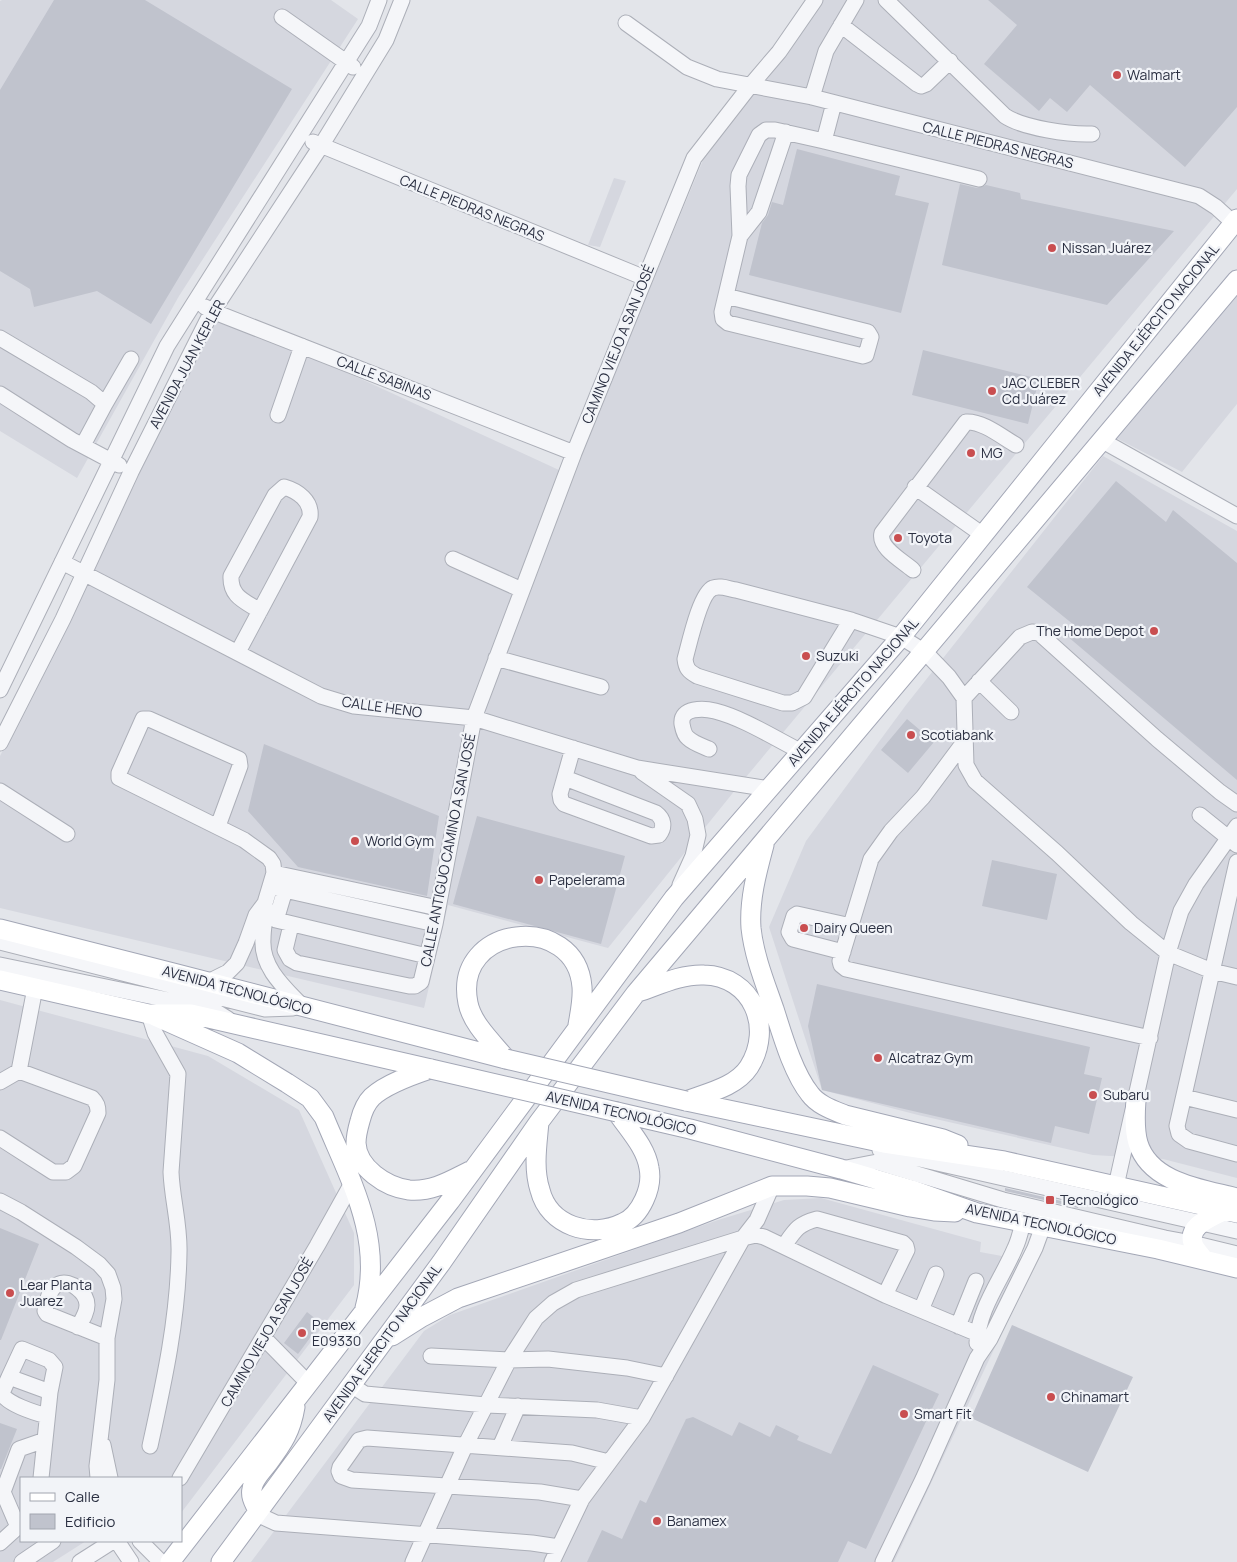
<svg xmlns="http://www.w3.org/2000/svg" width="1237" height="1562" viewBox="0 0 1237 1562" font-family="Manrope,sans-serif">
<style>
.built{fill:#d5d7df}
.building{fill:#c0c3cd}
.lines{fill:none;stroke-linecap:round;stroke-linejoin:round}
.minor-casing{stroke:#acafb8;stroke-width:17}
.major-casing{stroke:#a3a7b6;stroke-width:21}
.minor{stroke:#f5f6f9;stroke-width:15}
.major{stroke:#fff;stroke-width:19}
.major-bridge-casing{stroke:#a3a7b6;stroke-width:21;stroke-linecap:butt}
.major-bridge{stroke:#fff;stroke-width:19}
.poi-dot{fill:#c94e50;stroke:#f2f4f8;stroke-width:2}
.labels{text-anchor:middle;stroke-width:4.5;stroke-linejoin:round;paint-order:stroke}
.poi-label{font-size:14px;fill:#2b3042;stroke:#f2f4f8;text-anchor:start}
.street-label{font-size:14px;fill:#2b3042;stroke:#f2f4f8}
</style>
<rect width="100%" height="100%" fill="#e3e5ea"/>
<path class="built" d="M2,0H331L358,19L179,296L77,478L0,431V1Z
M815,0H1237V189L736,789L608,948L448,905L424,1008L0,908V756L80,596L213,311L572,476L706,153L771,73Z
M614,178L626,181L600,247L588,245Z
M1237,296V404L1182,472L1116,438Z
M1103,456L1237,531V1178L1163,1159L1093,1155L918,1115L822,1090L769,927L806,841L906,705Z
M0,1000L208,1056L299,1110L354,1233V1285L181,1513V1478H21V1541H86L53,1562H0Z
M821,1198L981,1242L980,1252L1035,1262L894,1562H251L424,1331L450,1315L718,1220L784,1200Z"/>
<path class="building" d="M54,0H145L292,89L151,324L97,291L34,307L30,289L0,271V90Z
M988,0H1237V107L1185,167L1090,85L1067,112L1050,98L1039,111L984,64L1017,25Z
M797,149L900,176L895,195L929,203L901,313L749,275L762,223L768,215L772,202L783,205Z
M960,184L977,188L986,185L1020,193L1021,199L1174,231L1107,305L942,265Z
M923,350L1039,379L1028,424L912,395Z
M1116,481L1166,522L1173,510L1237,563V780L1067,636L1074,625L1027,587Z
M907,719L934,742L908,773L881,750Z
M264,744L439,816L427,896L298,867L248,811Z
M477,816L625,856L601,944L453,904Z
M992,860L1057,874L1047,920L982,906Z
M817,984L1090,1047L1084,1074L1102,1078L1089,1134L1055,1126L1051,1143L822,1090L808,1026Z
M1005,1188L1079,1205L1078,1208L1005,1191Z
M0,1228L39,1244L1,1340H0Z
M307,1312L321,1323L298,1354L284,1343Z
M1012,1325L1133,1377L1088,1472L971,1418Z
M873,1365L939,1394L866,1549L848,1541L838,1562H587L602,1530L622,1539L640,1500L646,1503L686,1419L693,1417L732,1436L739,1422L770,1437L776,1425L799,1436L797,1440L831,1454Z
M0,1423L17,1429L1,1469H0Z"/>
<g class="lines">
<g class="minor-casing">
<path id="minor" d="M886,0L1005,116C1023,128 1070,135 1092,134
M282,17L353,67
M626,23L687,67L717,79L812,97L1199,196L1216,207L1237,226
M841,25L917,84L921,86L926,84L950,61
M812,97L826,51L856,0
M824,141L834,103
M313,142L645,278
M740,236L759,212L786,132
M726,296L868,332L871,337L866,355L863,356L728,323L723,319L722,312L740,236L738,186L739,175L759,135L766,130H775L824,141L979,179
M205,307L212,311L574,453
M0,338L91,392L105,404L83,445
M0,394L72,440L119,465
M105,404L131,359
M278,415L302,346
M1101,440L1237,516
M915,487L983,535
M453,559L522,590
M62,562L321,696L354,706L474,718L637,768L770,789
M913,570C903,561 878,548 882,533L966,422C983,421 1002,437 1016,445
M851,620L804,697L792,703H783L697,676C688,671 686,668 685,659C689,645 700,593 713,588C720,585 729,589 736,590L851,620L901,637L925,652L949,677L964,698L966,765L975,781L1057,853L1131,923L1168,953L1212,971L1237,977
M238,652L310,517C312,501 298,491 284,487L275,495L231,576C230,597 245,601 260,611
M496,658L601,687
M979,681L1011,712
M0,690L167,346L369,26L379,0
M964,698L1020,637L1032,632L1039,633L1157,739L1220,792L1237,804
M964,742L923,797L891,831L871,859L840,961L841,965L846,969L1150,1038
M0,743L63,619L131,472L209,317L321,146L386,40L402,0
M709,749C702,746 693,743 688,738C684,735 683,729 682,724C680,707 704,708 715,711C743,718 776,739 802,752
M642,772L688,804L695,819L698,835L693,856L680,885
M565,778L656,813C664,819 665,827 659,835L651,836L564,804L561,800L560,794L573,748
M0,791L67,834
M1200,815L1237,845
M1237,862L1177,1126L1179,1134L1189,1141L1237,1154
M274,873L438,908
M276,888L435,924
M285,890L276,920L427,956
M265,904C266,917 263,927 263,939C261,968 285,988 303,1007
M291,925L285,950L290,959L297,963L409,986H415L421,982L435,924L474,718L574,453L694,158L750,86L779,52L815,0
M0,942L265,1009L293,1008
M843,952L793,939L789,932L794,916L797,914L851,926
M0,965L212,1009L228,1019
M210,981L228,972L237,963L246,943L256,915L265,903L274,873L273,864L269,858L244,840L119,778V773L143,719H149L239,759L240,766L218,826
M149,1014L155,1033L178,1074L171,1172C172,1199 180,1225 179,1253C178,1319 164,1382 150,1446
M19,1071L35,988
M0,1082L19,1071L92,1098C97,1103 98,1106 98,1113L74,1166L66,1172H53L0,1138
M1184,1097L1237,1110
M880,1150L1237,1231
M841,1169L877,1162L1003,1200L1165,1238L1192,1243L1237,1254
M772,1186L757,1220L743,1238L756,1235L764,1237L885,1295L990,1339
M1116,1186L1168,953L1181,911L1196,884L1237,826
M0,1201L21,1212L76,1247L99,1264L108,1274L113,1288L114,1299L107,1338V1380L97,1466L98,1478
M784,1246C795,1230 798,1224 817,1219L903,1243L906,1246L907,1250L885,1295
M921,1310L936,1274
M958,1326L976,1281
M78,1327C82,1320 87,1313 87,1305C87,1293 70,1279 59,1284C50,1287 46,1302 45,1311L47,1314L107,1338
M264,1338L309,1384
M977,1343C978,1309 1002,1279 1015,1248C1019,1240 1021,1230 1023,1222
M431,1356L509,1360L548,1359L627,1368L666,1376
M9,1377L22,1349L49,1360L55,1367L50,1392L41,1478
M351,1385L365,1394L486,1405L597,1410L642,1418
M47,1416C36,1413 6,1404 2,1393L9,1377L50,1392
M103,1445L110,1478
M500,1447L518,1406
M180,1478L317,1246L351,1185
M582,1499L540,1492L352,1480L341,1476L339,1471L340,1467L359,1440L367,1438L572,1453L609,1462
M258,1511L263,1517L276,1523L532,1543L559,1547
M18,1527L3,1492L19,1449L45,1440
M117,1541L131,1562
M140,1541L161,1562
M0,1543L21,1524
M22,1562L53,1541
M80,1562L113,1541
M413,1562L466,1444L509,1360L536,1318L553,1303L576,1290L743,1238
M552,1562L582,1499L642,1418L743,1238
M883,1562L923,1479L977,1358L990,1339L1035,1248L1043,1226"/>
</g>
<g class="major-casing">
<path id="major" d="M764,845C757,871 749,900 751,928C754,956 765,983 774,1009C782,1034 793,1073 810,1094C818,1105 833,1110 845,1115L943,1139L958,1145
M0,929C169,971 338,1016 506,1059
M0,980L149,1014H191L431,1069
M638,992C659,985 681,974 704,975C752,976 774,1027 749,1067C736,1087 707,1093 686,1101
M155,1016L238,1053L287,1083L310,1098L324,1117C350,1180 384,1238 365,1308
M506,1059C493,1043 472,1024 468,1003C452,924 576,911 582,987C583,1000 580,1013 578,1025
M430,1069C412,1075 386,1084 372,1097C366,1103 362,1113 360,1121C358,1128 356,1135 356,1143C357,1168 386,1187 409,1190C432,1192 450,1181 470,1171
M1136,1100C1135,1114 1134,1129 1138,1143C1150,1183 1202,1189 1237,1198
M686,1101L884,1143L1004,1161L1237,1213
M617,1112L690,1129L841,1169L912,1190L977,1213L1158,1249L1237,1268
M539,1122C537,1145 533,1168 540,1190C549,1226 591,1239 623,1223C641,1215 653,1187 649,1168C646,1147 628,1129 617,1112
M1204,1260C1201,1255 1194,1249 1193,1243C1187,1225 1213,1217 1225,1210
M392,1336L422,1317L458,1298L679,1223L772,1186H807L830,1188L910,1207L934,1211L955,1212
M258,1511C255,1504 250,1497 252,1489C253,1479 263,1470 268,1463C283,1443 291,1431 295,1407
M170,1562L450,1201L674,898L901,637L1237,219
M221,1562L441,1263L539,1122L636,993L1237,280"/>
</g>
<use href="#minor" class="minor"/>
<use href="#major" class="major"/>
<g class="major-bridge-casing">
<path id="major-bridge" d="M506,1059L686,1101
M431,1069L617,1112"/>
</g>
<use href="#major-bridge" class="major-bridge"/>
</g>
<g class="poi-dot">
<circle cx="1117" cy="75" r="5"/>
<circle cx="1052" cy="248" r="5"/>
<circle cx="992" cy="391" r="5"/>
<circle cx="971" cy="453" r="5"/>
<circle cx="898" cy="538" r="5"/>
<circle cx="1154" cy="631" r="5"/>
<circle cx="806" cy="656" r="5"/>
<circle cx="911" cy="735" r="5"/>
<circle cx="355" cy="841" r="5"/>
<circle cx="539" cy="880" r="5"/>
<circle cx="804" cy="928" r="5"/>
<circle cx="878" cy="1058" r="5"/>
<circle cx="1093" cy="1095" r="5"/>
<rect x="1045" y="1195" width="10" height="10" rx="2.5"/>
<circle cx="10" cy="1293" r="5"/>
<circle cx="302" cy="1333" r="5"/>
<circle cx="1051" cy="1397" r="5"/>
<circle cx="904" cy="1414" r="5"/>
<circle cx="657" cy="1521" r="5"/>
</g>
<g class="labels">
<g class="poi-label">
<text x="1127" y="80">Walmart</text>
<text x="1062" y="253">Nissan Juárez</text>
<text x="1002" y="388">JAC CLEBER<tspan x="1002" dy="16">Cd Juárez</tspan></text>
<text x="981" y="458">MG</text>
<text x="908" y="543">Toyota</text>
<text x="1144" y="636" text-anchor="end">The Home Depot</text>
<text x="816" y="661">Suzuki</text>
<text x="921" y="740">Scotiabank</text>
<text x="365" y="846">World Gym</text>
<text x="549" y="885">Papelerama</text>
<text x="814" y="933">Dairy Queen</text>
<text x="888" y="1063">Alcatraz Gym</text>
<text x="1103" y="1100">Subaru</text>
<text x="1060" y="1205">Tecnológico</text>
<text x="20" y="1290">Lear Planta<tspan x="20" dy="16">Juarez</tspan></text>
<text x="312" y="1330">Pemex<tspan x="312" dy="16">E09330</tspan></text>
<text x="1061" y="1402">Chinamart</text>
<text x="914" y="1419">Smart Fit</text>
<text x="667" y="1526">Banamex</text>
</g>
<g class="street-label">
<text transform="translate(998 145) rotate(14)" y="5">CALLE PIEDRAS NEGRAS</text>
<text transform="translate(472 208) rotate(22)" y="5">CALLE PIEDRAS NEGRAS</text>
<text transform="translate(1156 320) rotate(-51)" y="5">AVENIDA EJÉRCITO NACIONAL</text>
<text transform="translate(618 344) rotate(-68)" y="5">CAMINO VIEJO A SAN JOSÉ</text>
<text transform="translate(187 364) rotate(-62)" y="5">AVENIDA JUAN KEPLER</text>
<text transform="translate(384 378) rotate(21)" y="5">CALLE SABINAS</text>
<text transform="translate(853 692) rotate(-49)" y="5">AVENIDA EJÉRCITO NACIONAL</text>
<text transform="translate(382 707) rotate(8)" y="5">CALLE HENO</text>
<text transform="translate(448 850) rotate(-79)" y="5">CALLE ANTIGUO CAMINO A SAN JOSÉ</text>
<text transform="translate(237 990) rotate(15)" y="5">AVENIDA TECNOLÓGICO</text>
<text transform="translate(621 1113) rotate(13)" y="5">AVENIDA TECNOLÓGICO</text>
<text transform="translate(1041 1224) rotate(12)" y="5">AVENIDA TECNOLÓGICO</text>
<text transform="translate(267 1332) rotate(-60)" y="5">CAMINO VIEJO A SAN JOSÉ</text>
<text transform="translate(382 1343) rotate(-54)" y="5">AVENIDA EJERCITO NACIONAL</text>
</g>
</g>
<rect x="20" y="1477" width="162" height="65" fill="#f2f4f8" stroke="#a2a6af"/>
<rect x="30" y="1493" width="25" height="8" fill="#ffffff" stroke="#a2a6af"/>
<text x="65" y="1502" font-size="15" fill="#2b3042">Calle</text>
<rect x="30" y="1514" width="25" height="15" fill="#c0c3cd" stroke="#a2a6af"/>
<text x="65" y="1527" font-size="15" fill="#2b3042">Edificio</text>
</svg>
